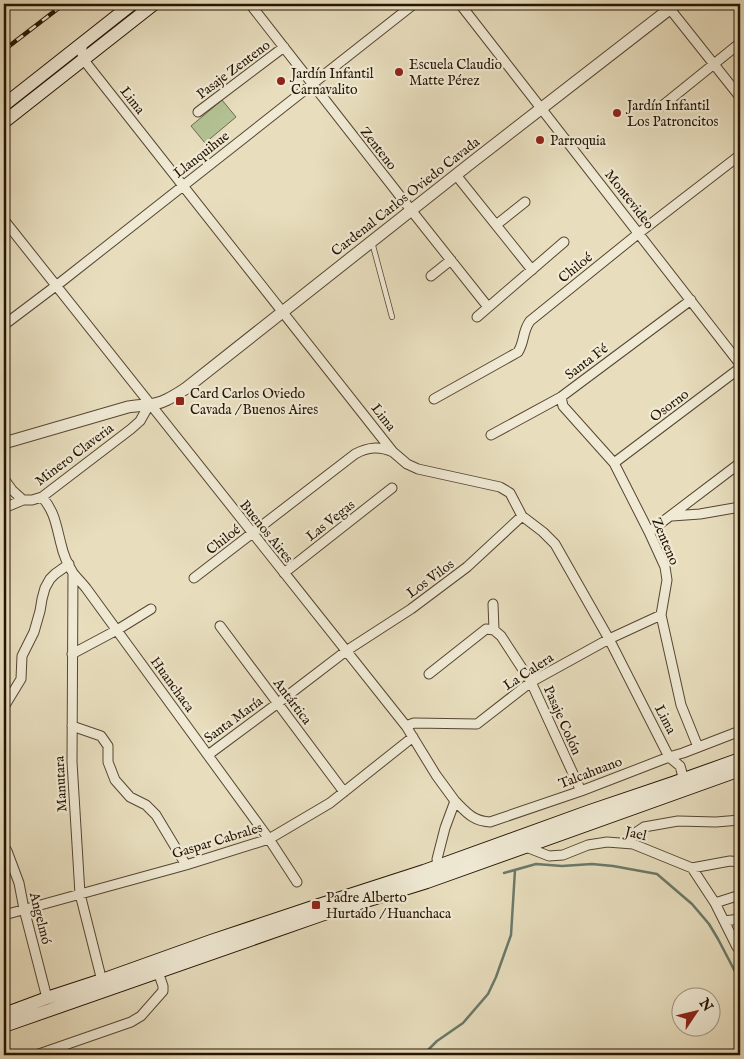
<svg xmlns="http://www.w3.org/2000/svg" width="744" height="1059" viewBox="0 0 744 1059" font-family="'IM FELL English',serif">
<style>
.green{fill:#b3c294;stroke:#6c6b4c}
.lines{fill:none;stroke-linecap:round;stroke-linejoin:round}
.stream{stroke:#69796b;stroke-width:2.5}
.service-casing{stroke:#564632;stroke-width:6}
.minor-casing{stroke:#564632;stroke-width:11}
.tertiary-casing{stroke:#564632;stroke-width:13}
.secondary-casing{stroke:#251403;stroke-width:14}
.service{stroke:#f0ead5;stroke-width:4.5}
.minor{stroke:#f0ead5;stroke-width:9}
.tertiary{stroke:#f0ead5;stroke-width:11}
.secondary{stroke:#f0ead5;stroke-width:12}
.rail-casing{stroke:#251403;stroke-width:4.5}
.rail{stroke:#f0ead5;stroke-width:2.5;stroke-dasharray:8;stroke-linecap:butt}
.poi-dot{fill:#8f2418;stroke:#f0ead5;stroke-width:2}
.labels{text-anchor:middle;stroke-width:4.5;stroke-linejoin:round;paint-order:stroke}
.poi-label{font-size:14px;fill:#251403;stroke:#f0ead5;text-anchor:start}
.street-label{font-size:14px;fill:#251403;stroke:#f0ead5}
</style>
<rect width="100%" height="100%" fill="#e8debe"/>
<filter id="stains"><feTurbulence type="fractalNoise" baseFrequency=".004" numOctaves="4"/><feColorMatrix values="0 0 0 0 .2 0 0 0 0 .09 0 0 0 0 .02 0 0 0 .5 -.17"/></filter>
<radialGradient id="worn" r=".72"><stop offset=".6" stop-color="#630" stop-opacity="0"/><stop offset="1" stop-color="#630" stop-opacity=".3"/></radialGradient>
<path class="green" d="M222,100L236,117L205,143L191,126Z"/>
<g class="lines">
<path class="stream" d="M504,873L536,864L562,866L592,864L613,866L657,874L692,904L709,924L718,939L740,981
M423,1055L437,1041L463,1023L488,994L496,977L511,935L515,870"/>
<g class="service-casing">
<path id="service" d="M372,242L392,317"/>
</g>
<g class="minor-casing">
<path id="minor" d="M250,4L411,210L488,307
M460,4L740,364
M666,4L740,97
M82,43V53L83,59L393,452L407,464L418,469L500,487L510,493L522,516L543,532L555,544L609,639L669,757L680,766L685,784
M662,106L740,43
M198,112L284,47
M456,175L532,270
M4,220L406,726L436,775L455,801L445,828L437,859L439,871
M496,225L525,202
M431,276L451,260
M477,317L564,242
M4,325L61,282L414,4
M561,397L563,406L614,463L649,532L665,567L667,580L661,615L681,705L698,747
M434,399L518,352C525,341 522,332 530,321L639,233L740,155
M491,435L561,397L691,300
M614,463L740,368
M4,479L12,490L23,500
M42,497C55,512 56,525 61,544C63,553 68,565 73,573C77,578 82,583 86,588L269,839L297,882
M4,508L23,500H32L42,497L131,429L140,421L149,405
M672,516L700,514L740,507
M649,532L740,463
M73,573L72,762L80,894L103,985
M284,573L392,488
M194,578L355,454C368,447 379,446 393,452
M493,604L494,630
M220,626L344,792
M72,654L117,630L151,609
M429,674L486,629L494,630L501,636L531,682L581,791
M4,707L21,679L22,656L34,632L40,611L42,599L45,588L50,579L55,574L69,564
M72,726L101,736L108,746V762L115,780L130,797L146,805L156,815L186,865
M406,726L414,723L477,724L531,682L609,639L661,615
M208,755L278,703L346,651L411,609L467,567L522,516
M455,801C467,813 473,821 490,822L581,791L669,757L683,753L740,731
M629,843L635,833L644,827L678,821L716,822L740,820
M4,847L7,851L19,883L24,909L47,998
M526,847L549,856L563,855L588,845L607,842L633,844L692,868L730,861L740,862
M692,868L715,903L737,947
M715,903L740,895
M4,915L186,865L269,839L330,803L413,737
M724,921L740,919
M36,1055L131,1022L141,1016L163,991V986L158,972"/>
</g>
<g class="tertiary-casing">
<path id="tertiary" d="M4,443L128,407C135,406 141,405 148,405C162,404 174,396 185,389L471,163L676,4"/>
</g>
<g class="secondary-casing">
<path id="secondary" d="M4,105L132,4
M4,122L154,4
M4,1014L47,998L102,980L211,941L319,905L424,871L590,811L673,783L740,759
M4,1026L324,914L427,882L740,770"/>
</g>
<use href="#service" class="service"/>
<use href="#minor" class="minor"/>
<use href="#tertiary" class="tertiary"/>
<use href="#secondary" class="secondary"/>
<g class="rail-casing">
<path id="rail" d="M4,50L64,4"/>
</g>
<use href="#rail" class="rail"/>
</g>
<g class="poi-dot">
<circle cx="399" cy="72" r="5"/>
<circle cx="281" cy="81" r="5"/>
<circle cx="617" cy="113" r="5"/>
<circle cx="540" cy="140" r="5"/>
<rect x="175" y="396" width="10" height="10" rx="2.5"/>
<rect x="311" y="900" width="10" height="10" rx="2.5"/>
</g>
<g class="labels">
<g class="poi-label">
<text x="409" y="69">Escuela Claudio<tspan x="409" dy="16">Matte Pérez</tspan></text>
<text x="291" y="78">Jardín Infantil<tspan x="291" dy="16">Carnavalito</tspan></text>
<text x="627" y="110">Jardín Infantil<tspan x="627" dy="16">Los Patroncitos</tspan></text>
<text x="550" y="145">Parroquia</text>
<text x="190" y="398">Card Carlos Oviedo<tspan x="190" dy="16">Cavada / Buenos Aires</tspan></text>
<text x="326" y="902">Padre Alberto<tspan x="326" dy="16">Hurtado / Huanchaca</tspan></text>
</g>
<g class="street-label">
<text transform="translate(233 69) rotate(-37)" y="5">Pasaje Zenteno</text>
<text transform="translate(133 100) rotate(52)" y="5">Lima</text>
<text transform="translate(379 148) rotate(52)" y="5">Zenteno</text>
<text transform="translate(201 154) rotate(-38)" y="5">Llanquihue</text>
<text transform="translate(405 196) rotate(-38)" y="5">Cardenal Carlos Oviedo Cavada</text>
<text transform="translate(630 199) rotate(52)" y="5">Montevideo</text>
<text transform="translate(575 267) rotate(-39)" y="5">Chiloé</text>
<text transform="translate(586 361) rotate(-37)" y="5">Santa Fé</text>
<text transform="translate(669 405) rotate(-37)" y="5">Osorno</text>
<text transform="translate(384 417) rotate(52)" y="5">Lima</text>
<text transform="translate(74 454) rotate(-37)" y="5">Minero Claveria</text>
<text transform="translate(330 520) rotate(-38)" y="5">Las Vegas</text>
<text transform="translate(267 531) rotate(51)" y="5">Buenos Aires</text>
<text transform="translate(223 539) rotate(-38)" y="5">Chiloé</text>
<text transform="translate(666 541) rotate(67)" y="5">Zenteno</text>
<text transform="translate(430 578) rotate(-36)" y="5">Los Vilos</text>
<text transform="translate(528 671) rotate(-33)" y="5">La Calera</text>
<text transform="translate(173 684) rotate(54)" y="5">Huanchaca</text>
<text transform="translate(293 701) rotate(53)" y="5">Antártica</text>
<text transform="translate(233 719) rotate(-36)" y="5">Santa María</text>
<text transform="translate(666 719) rotate(63)" y="5">Lima</text>
<text transform="translate(563 720) rotate(66)" y="5">Pasaje Colón</text>
<text transform="translate(590 772) rotate(-21)" y="5">Talcahuano</text>
<text transform="translate(60 784) rotate(-93)" y="5">Manutara</text>
<text transform="translate(636 833) rotate(13)" y="5">Jael</text>
<text transform="translate(217 840) rotate(-17)" y="5">Gaspar Cabrales</text>
<text transform="translate(41 918) rotate(76)" y="5">Angelmó</text>
</g>
</g>
<rect width="744" height="1059" fill="none" stroke="#e8debe" stroke-width="20"/>
<rect x="5" y="5" width="734" height="1049" fill="none" stroke="#251403" stroke-width="2.5"/>
<rect x="10" y="10" width="724" height="1039" fill="none" stroke="#251403"/>
<g transform="translate(696 1012) rotate(55)"><circle r="24" fill="#f0ead5" stroke="#9f9481"/>
<path d="M0-4L9 19L0 12L-9 19Z" fill="#8f2418"/>
<text y="-8" font-size="14" font-weight="bold" text-anchor="middle" fill="#251403">N</text>
</g>
<rect width="100%" height="100%" filter="url(#stains)"/>
<rect width="100%" height="100%" fill="url(#worn)"/>
</svg>
